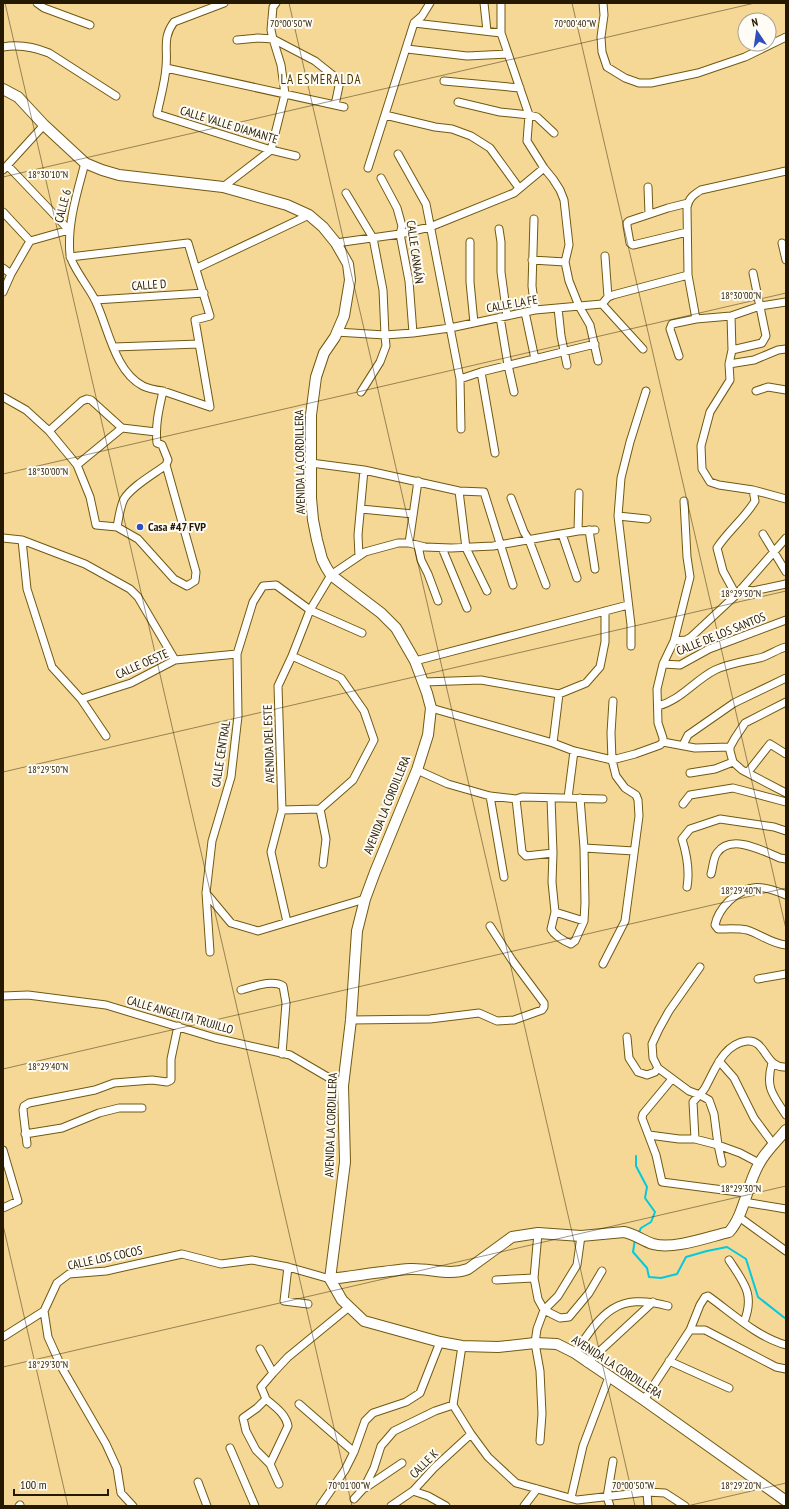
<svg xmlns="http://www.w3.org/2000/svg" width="789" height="1509" viewBox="0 0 789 1509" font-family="'PT Sans Narrow',sans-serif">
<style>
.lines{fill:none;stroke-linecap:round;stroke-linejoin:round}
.stream{stroke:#05c9dc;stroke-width:2}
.street-casing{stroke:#725912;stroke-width:9}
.secondary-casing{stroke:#725912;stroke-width:12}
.street{stroke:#fff;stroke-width:7}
.secondary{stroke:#fff;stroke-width:10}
.ticks{fill:none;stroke:#251a01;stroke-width:1;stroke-opacity:0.45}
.poi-dot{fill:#2f4fc0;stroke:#fffcf6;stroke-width:1.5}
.labels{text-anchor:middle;stroke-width:4;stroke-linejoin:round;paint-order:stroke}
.street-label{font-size:12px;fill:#251a01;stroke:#fffcf6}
.poi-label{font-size:12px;font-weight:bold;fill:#251a01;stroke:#fffcf6;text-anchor:start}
.neighbourhood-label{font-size:13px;letter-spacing:1px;fill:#4b3800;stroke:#fffcf6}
.ticks-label{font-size:10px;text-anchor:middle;fill:#251a01;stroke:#fffcf6;stroke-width:4;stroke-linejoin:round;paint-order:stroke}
</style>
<rect width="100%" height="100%" fill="#f5d896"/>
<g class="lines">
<path class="stream" d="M636,1156V1166L647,1187L645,1198L655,1212L651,1222L641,1228L638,1234
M635,1239L633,1252L647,1268L649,1277L661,1278L677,1274L686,1257L707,1251L727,1247L746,1259L758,1297L786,1319"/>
<g class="street-casing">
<path id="street" d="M37,3L44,8L90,25
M224,3L174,22C162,38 168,49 166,67C165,83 160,99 157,114L271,150L296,156
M484,3L487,31
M501,3V33L529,115L527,141L544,168L553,179L560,190L564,200L569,245L565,262L569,281L579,306L590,325L598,361
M603,3L604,15L601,37L602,52L607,67L625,78L639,83H651L698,73L745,57L786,37
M414,23L501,33
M237,40L258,38L273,39L315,61L335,77L339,86L335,105
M3,47C19,44 34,47 49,53L116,96
M407,49L467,56L508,54
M166,68L344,107
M444,81L520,88
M458,102L500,112L529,115L537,117L554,133
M385,115L435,127L452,129L471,136L490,148L519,188
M398,154L426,204L460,379L461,429
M85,163C77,193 67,224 70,255C71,265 90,289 95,300C108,326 114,371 143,386C149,389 156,390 163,391C159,409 155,425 157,443L162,445L168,460L166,465L196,572L195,581L187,586L174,579L138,539L117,527C119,517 120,507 124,499C132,486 154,474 166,465
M8,166L69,230
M368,168L414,23L422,16L430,3
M3,170L44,125
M786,171L701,190C693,195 689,198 687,207L688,275L696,319L731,316L760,306L786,302
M381,178L397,208L402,226L400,234L409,281L413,333
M223,187L271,150L285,94L281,65L273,39L271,30L273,7L276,3
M648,187L649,214
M346,193L373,238L383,290L385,335L386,346L380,362L361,392
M3,212L30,241
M534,219L532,286L535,310
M499,229L501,242V272L507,316
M687,232L633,245L630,243L627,226V223L629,221L668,208L688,203
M470,242V282L474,323
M336,243L400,234L430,227L514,193L544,168
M782,243L786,260
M605,256L608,297
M70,257L188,243L210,316L195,320L210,407L163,391
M532,260L565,262
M3,268L11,274
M197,268L309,215
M3,292L11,274L30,241L69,230
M95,300L204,293
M602,304L643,349
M558,308L561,336L567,365
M525,312L535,359
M731,316L732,350L729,364L730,380L710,412L701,446L702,469L710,482L719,485L753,490L786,499
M500,317L508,365L514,392
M336,332L385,335L413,333L450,328L535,310L602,304L608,297L613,295L688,275
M114,347L199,344
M732,350L762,343L766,336L753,273
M679,356L670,329L672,324L696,319
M729,364L754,360L778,350L786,349
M481,372L495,453
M460,379L481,372L595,344
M646,391L630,442L621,478L618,516L647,519
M756,391L768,387L786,390
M3,397L26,410L49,431L77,465L90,497L96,525L117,527
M49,431L82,401L87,399L91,400L122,428L156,432
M311,463L364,470L459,491L484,492L513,585
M77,465L122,428
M459,491L466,548L487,591
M511,498L524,532L529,540L546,585
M361,509L413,514
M618,516L631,625V646
M589,530L595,569
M578,531L579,493
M562,534L577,578
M763,534L786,572
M3,538L22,540L85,564L130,589L138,597L175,660
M22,540L27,589L52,667L81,699L106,736
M409,543L418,481
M418,546L421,560L428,574L438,601
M442,548L467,608
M359,556L358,535L364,470
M741,589L753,591L786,584
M736,595L723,571L717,548C728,531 744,519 755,501L753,490
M674,641L686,640L691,637L736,595L786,538
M415,661L628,605
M663,664L680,665L709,649L786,620
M424,682L481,680L559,694L586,683L600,667L605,642V611
M81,699L131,683L175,660L237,654
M786,702L745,723L735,738L730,747V751L733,762L742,770L786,793
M658,706C681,700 695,680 715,670C730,663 748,661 763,657C771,654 778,649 786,647
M431,708L553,743L574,751L612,760L635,754L660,745L663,742V738L658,723L657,689L663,664L674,641L690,577L687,557L684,501
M663,742L695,748L730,747
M553,743L559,694
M683,745L688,735L734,703L786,678
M417,770L448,784L490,796L516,799
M748,772L770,744L786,754
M690,773L715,769L733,762
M490,796L504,877
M551,798L553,853L552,882L555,912L551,929C555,936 564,941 571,944L575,941L584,921L585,903L584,848L580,798
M568,798L574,751
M683,804L690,795L733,788L786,802
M320,809L326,839L323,864
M282,810L320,809L353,780L374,740L364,711L341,678L292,656
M584,848L634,851
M553,853L526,856L522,852L516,799L522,797L603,799
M711,874C713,868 713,858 717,853C731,833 763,851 780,858L786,859
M687,887C690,870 687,855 682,839L690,829L720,819L774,827L786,831
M206,893L231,923L258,931L365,899
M786,895C763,885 748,883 729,901C722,908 717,915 715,925L718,929C727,929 738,928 747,930C760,934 772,944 786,945
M555,912L584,921
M287,922L271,852L282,810L278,686L292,656L310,610L331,575L365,552L398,543H409L425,547L451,548L493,546L578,531L595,530
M210,952L206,893L212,841L231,777L238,716L237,654L253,602L263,586L276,585L310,610L362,633
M603,964L625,921L639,816L638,800L636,795L625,788L616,776L612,760L611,733L613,701
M700,967L669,1011L659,1029L652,1044L653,1058L658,1068L689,1091L700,1095L709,1100L714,1114L718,1145L722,1163
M758,979L786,974
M241,990C253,987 272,979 283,986L286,1003L282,1054
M3,996L28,995L106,1005L215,1038L290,1055L343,1086
M351,1020L430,1019L479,1013L497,1021L514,1020L542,1010L544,1007V1003L512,960L490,926
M627,1037L629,1058L638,1072L647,1075L655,1072L658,1068
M719,1061L734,1078L754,1118L774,1145
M772,1063C765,1088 773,1095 786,1115
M672,1079L643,1114L642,1118L656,1155L662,1182L746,1193
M25,1134L62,1128L99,1113L119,1108H142
M649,1135L679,1139H695L718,1145L740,1153L759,1163
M695,1139L693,1102C697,1097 702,1093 705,1088C715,1070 723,1044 747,1041C766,1039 765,1069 786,1067
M27,1144L23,1110L24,1106L29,1103L95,1090L114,1083L152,1080L167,1082L171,1080V1059L178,1026
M3,1150L18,1201L3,1208
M744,1202L786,1209
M739,1217L786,1251
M538,1233L534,1278L538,1299L544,1310L560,1318L569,1317L589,1293L602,1271
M729,1260C744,1283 755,1294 744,1322
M288,1267L284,1301L308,1304
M496,1280L534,1278
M690,1330H705L776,1367L786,1369
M3,1337L44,1311
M260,1349L273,1373
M575,1353C602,1313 616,1292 668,1306
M669,1361L729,1388
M587,1363L653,1302
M266,1399C275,1407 286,1414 288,1426L270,1464
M644,1400L690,1330L700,1305L705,1297L708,1296C732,1313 757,1337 786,1345
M299,1404L354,1452
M453,1405L471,1434L488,1457L516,1483L577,1500L647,1492L665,1493L685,1506
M453,1405L462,1346
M540,1441L542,1414L540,1371L535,1343L537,1329L544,1310L558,1296L577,1265L581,1236
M230,1448L255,1506
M198,1482L207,1506
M279,1484L270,1464L256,1450L246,1431L243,1418L257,1408L266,1399L261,1387L273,1373L288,1357L349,1307
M365,1488L402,1463
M413,1491L428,1496L446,1506
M647,1492L648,1506
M571,1498L583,1446L609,1377
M354,1499L364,1488L374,1468L381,1446L394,1431L435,1411L453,1405
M19,1506L20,1505
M133,1506L121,1493L117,1468L106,1444L62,1368L48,1337L44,1311L57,1283L69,1274L106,1271L182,1254L221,1264L252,1260L288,1267L330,1279
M320,1506L345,1470L354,1452L365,1421L373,1413L406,1402L420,1393L440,1342
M391,1506L413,1491L434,1468L471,1434
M524,1506L537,1489
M610,1506L607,1497L613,1461"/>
</g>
<g class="secondary-casing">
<path id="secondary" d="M3,89L18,97L44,125L85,163L102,170L119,175L223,187L287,205L309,215L323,227L336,243L348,264L350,280L344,316L335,337L324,353L316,377L311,415V498L313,520L317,540L322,559L326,567L331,575L381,613L396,628L415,661L427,693L431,708L428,735L417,770L375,872L365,899L357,931L351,1020L343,1086L345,1162L330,1279L342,1300L364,1321L440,1342L462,1346L498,1347L535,1343L557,1344L575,1353L644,1400L786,1501
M330,1279C356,1276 383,1271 410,1269C430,1268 449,1276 468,1269L512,1237L538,1233L581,1236L624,1232C635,1234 643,1241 653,1244C673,1250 708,1237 729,1232C744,1216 747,1184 759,1164C765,1152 777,1141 786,1130"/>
</g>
<use href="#street" class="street"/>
<use href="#secondary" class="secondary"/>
</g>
<path class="ticks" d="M5,3L352,1506M289,3L635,1506M572,3L786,929M3,177L755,3M3,474L786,293M3,772L786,591M3,1069L786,888M3,1225L68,1506M3,1367L786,1186M687,1506L786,1483"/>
<circle class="poi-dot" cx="140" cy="527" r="4"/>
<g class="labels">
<g class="street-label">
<text transform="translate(229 125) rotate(17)" y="4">CALLE VALLE DIAMANTE</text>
<text transform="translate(63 206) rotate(-75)" y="4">CALLE 6</text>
<text transform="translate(415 252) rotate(82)" y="4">CALLE CANAÁN</text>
<text transform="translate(149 285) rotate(-4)" y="4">CALLE D</text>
<text transform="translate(512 304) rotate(-10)" y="4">CALLE LA FE</text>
<text transform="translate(300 462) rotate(-91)" y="4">AVENIDA LA CORDILLERA</text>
<text transform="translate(721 634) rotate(-22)" y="4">CALLE DE LOS SANTOS</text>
<text transform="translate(142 664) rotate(-24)" y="4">CALLE OESTE</text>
<text transform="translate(269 744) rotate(-92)" y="4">AVENIDA DEL ESTE</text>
<text transform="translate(221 754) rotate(-81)" y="4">CALLE CENTRAL</text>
<text transform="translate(387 805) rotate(-68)" y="4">AVENIDA LA CORDILLERA</text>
<text transform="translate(180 1015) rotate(16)" y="4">CALLE ANGELITA TRUJILLO</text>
<text transform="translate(331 1125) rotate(-88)" y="4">AVENIDA LA CORDILLERA</text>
<text transform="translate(105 1258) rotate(-12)" y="4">CALLE LOS COCOS</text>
<text transform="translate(617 1367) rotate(33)" y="4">AVENIDA LA CORDILLERA</text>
<text transform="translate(424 1464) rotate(-45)" y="4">CALLE K</text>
</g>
<g class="poi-label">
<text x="148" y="531">Casa #47 FVP</text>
</g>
<g class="neighbourhood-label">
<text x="321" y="84">LA ESMERALDA</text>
</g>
</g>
<g class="ticks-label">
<text x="291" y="27">70°00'50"W</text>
<text x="575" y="27">70°00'40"W</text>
<text x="48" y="178">18°30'10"N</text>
<text x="741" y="299">18°30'00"N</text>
<text x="48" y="475">18°30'00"N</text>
<text x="741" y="597">18°29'50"N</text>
<text x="48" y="773">18°29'50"N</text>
<text x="741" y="894">18°29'40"N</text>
<text x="48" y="1070">18°29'40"N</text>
<text x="741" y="1192">18°29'30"N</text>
<text x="48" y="1368">18°29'30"N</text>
<text x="349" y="1489">70°01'00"W</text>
<text x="633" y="1489">70°00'50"W</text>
<text x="741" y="1489">18°29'20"N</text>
</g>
<rect width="789" height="1509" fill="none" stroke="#251a01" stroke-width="8"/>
<g transform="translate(757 32) rotate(347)"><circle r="19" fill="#fffcf6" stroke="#a8a294"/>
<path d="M0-3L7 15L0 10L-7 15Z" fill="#2f4fc0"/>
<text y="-6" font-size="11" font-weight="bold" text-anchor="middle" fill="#251a01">N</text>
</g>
<path d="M14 1489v6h94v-6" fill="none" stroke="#251a01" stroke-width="2"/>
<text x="20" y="1489" font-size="12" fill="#251a01" stroke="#fffcf6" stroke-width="3" paint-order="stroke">100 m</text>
</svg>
